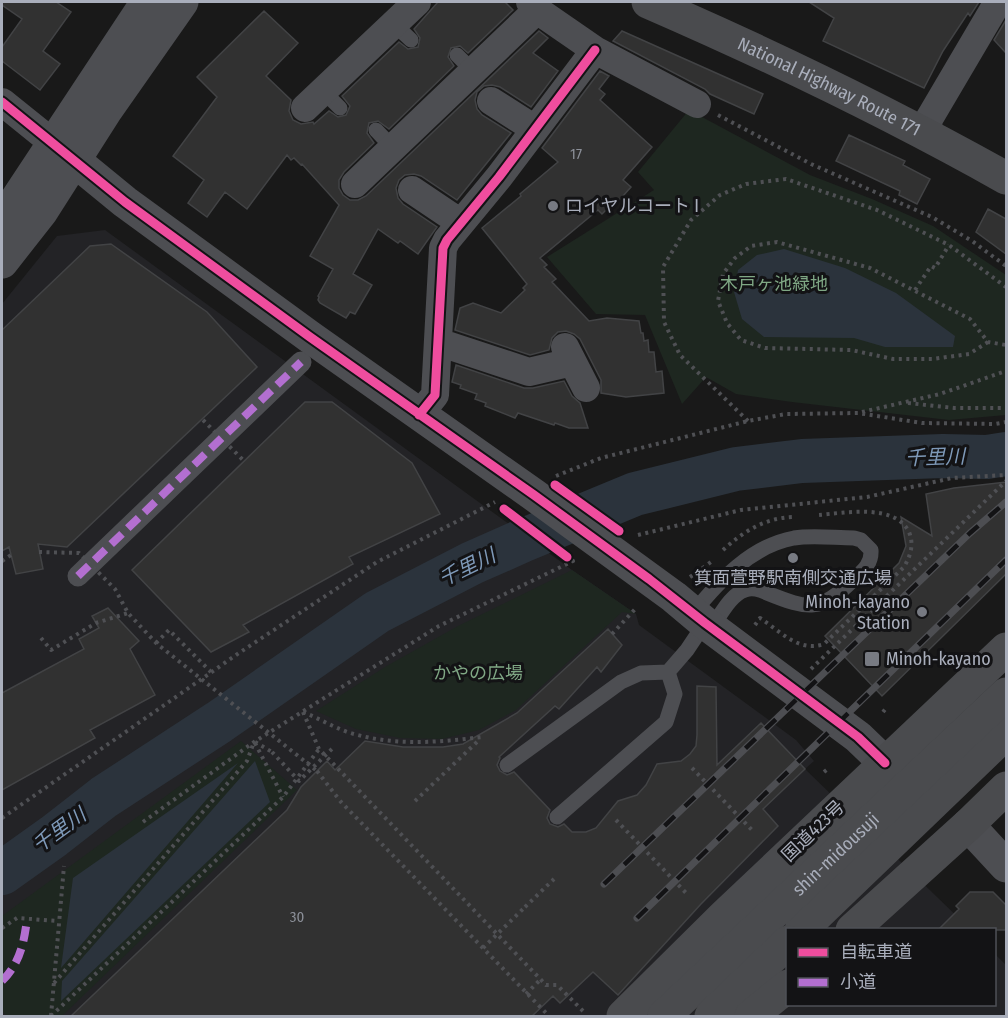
<svg xmlns="http://www.w3.org/2000/svg" width="1008" height="1018" viewBox="0 0 1008 1018" font-family="'Fira Sans Condensed','Noto Sans JP',sans-serif">
<style>
.built{fill:#232326}
.green{fill:#1e2720}
.water{fill:#2b333c}
.lines{fill:none;stroke-linecap:round;stroke-linejoin:round}
.river{stroke:#2b333c;stroke-width:44}
.building{fill:#313131;stroke:#424345;stroke-width:1.5}
.path{stroke:#4f5054;stroke-width:4;stroke-dasharray:3 4.5;stroke-linecap:butt}
.service{stroke:#4d4e52;stroke-width:15}
.pedestrian{stroke:#4d4e52;stroke-width:21}
.minor{stroke:#4d4e52;stroke-width:28}
.tertiary{stroke:#4d4e52;stroke-width:33}
.trunk{stroke:#4a4b4e;stroke-width:33}
.rail-casing{stroke:#4d4e52;stroke-width:7}
.rail{stroke:#131315;stroke-width:4.5;stroke-dasharray:14;stroke-linecap:butt}
.path-bridge{stroke:#4f5054;stroke-width:4;stroke-dasharray:3 4.5;stroke-linecap:butt}
.quiet{stroke:#b36fd0;stroke-width:8;stroke-dasharray:15 8;stroke-linecap:butt}
.cycleway-casing{stroke:#131315;stroke-width:13}
.cycleway{stroke:#ef4d9e;stroke-width:9}
.poi-dot{fill:#777a82;stroke:#131315;stroke-width:2}
.labels{text-anchor:middle;stroke-width:6;stroke-linejoin:round;paint-order:stroke}
.number-label{font-size:15px;fill:#8b8f98}
.street-label{font-size:18px;fill:#a9aebb;stroke:#131315}
.poi-label{font-size:18px;fill:#a9aebb;stroke:#131315;text-anchor:start}
.park-label{font-size:18px;fill:#7fa784;stroke:#131315}
.water-label{font-size:20px;font-style:italic;fill:#7e99b8;stroke:#131315}
</style>
<rect width="100%" height="100%" fill="#191919"/>
<path class="built" d="M105,230L572,570L636,614L639,625L796,740L814,761L805,769L970,929L788,930V1004H994L995,954L1006,965V1016H4L2,1014V304L57,236Z"/>
<path class="green" d="M689,110L810,175L872,199L933,226L1006,275V415L949,420L792,402L736,394L706,377L682,404L645,315L596,314L547,257L654,190L638,172Z
M572,570L636,614L622,612L516,710L479,730L442,739L400,738L356,729L316,711L385,667L458,626Z
M241,741L297,790L62,1016H7L2,1011V916Z"/>
<path class="water" d="M784,249L845,268L896,293L955,336L953,347H885L854,338L764,337L742,319L734,292L738,270L757,255Z
M255,761L270,802L61,1001L62,981Z
M238,763L61,968L73,878Z"/>
<g class="lines">
<path class="river" d="M2,873L54,836L104,797L219,722L377,612L472,563L524,540L635,494L736,469L802,461L943,456L987,457L1006,454"/>
</g>
<path class="building" d="M2,2H56L71,12L43,51L60,64L40,90L2,61V47L22,19L2,5Z
M438,2H505L513,10L468,53L460,46L451,48L448,57L454,66L389,129L378,121L369,123L367,133L374,143L344,172L339,180V188L343,195L350,200H358L366,196L539,31L548,38L533,53L558,71L531,107L500,87L492,85L484,86L477,92L475,100L477,109L482,115L511,133L457,200L421,176L414,174L405,175L399,180L396,188L398,198L403,204L437,227L418,254L400,241L398,243L378,229L353,274L372,285L355,314L350,312L346,318L320,303L318,300L319,297L318,296L333,269L310,256L339,205L302,164L301,165L294,158L291,160L287,155L247,209L225,192L207,217L188,203L204,180L173,156L217,97L197,77L264,11L298,43L266,76L291,100L289,111L293,120L301,124L313,122L314,124L329,111L338,117L346,115L350,106L342,96L399,42L408,49L418,47L420,38L414,29Z
M809,2H979L970,16L968,13L943,51L924,88L823,41L834,18Z
M1006,20V53L994,40Z
M622,31L763,94L754,114L710,94L705,89L613,41Z
M600,71L609,76L599,89L605,94L600,100L652,147L623,180L631,187L614,206L612,204L602,214L598,210L540,258L547,265L544,267L556,279L552,282L589,321L607,318L639,321L641,333H643L644,341L648,340L649,352H654L656,372L662,371L664,393L626,397L601,393V380L580,339L574,334L566,331L558,332L552,338L549,350L530,355L455,330L460,308L473,303L501,313L525,290L523,288L527,284L482,228L521,196L520,194L558,162L542,148Z
M849,135L905,161L903,165L930,179L917,204L899,195L900,191L836,161Z
M988,209L1006,219V254L976,232Z
M111,244L207,312L257,367L67,547L38,544L43,569L16,574L9,547L2,551V330L90,246Z
M456,365L524,388H533L564,381L572,396L580,403L588,428H569L555,423L554,425L518,413L515,418L485,406L486,403L475,399L477,394L460,388L461,385L452,382Z
M305,402H332L412,463L440,514L349,557L353,564L243,625L249,632L211,652L132,570Z
M1006,482V574L882,696L825,636L899,563L906,546L901,517L932,536L926,494L954,488Z
M108,608L139,641L130,649L155,695L90,730L95,738L2,790V693L84,649L79,639L99,628L92,616Z
M608,629L622,645L601,672L597,667L559,709L555,706L499,757L500,758L497,765L500,771L507,775L514,772L550,810L547,818L550,824L558,827L564,824L572,832H586L596,828L618,801L637,795L646,785L657,764L681,761L690,754L696,746L697,735V686L716,687L717,765L761,723L805,769L763,809L778,826L701,904L618,995L593,972L560,1003L553,996L531,1017H70L287,810L301,787L327,761L335,770L365,741L403,747H443L463,744L517,713Z
M970,892H993L1006,905V930H938L959,909L956,906Z"/>
<g class="lines">
<path class="path" d="M718,115L811,164L932,217L972,241L1006,266
M915,290L931,266L935,268L949,245
M988,342L969,354L932,359H893L851,350L765,348L741,340L727,323L718,301L723,274L735,258L751,246L777,242L870,268L970,319L988,342L1006,345
M908,403L954,408H1006
M862,412L940,394L1006,371
M748,421L680,355L664,322L663,267L691,220L720,195L746,184L786,179L877,210L949,245L1006,287
M556,476L601,458L748,421L786,414L858,413L922,423L995,424L1006,422
M638,535L741,510L867,497L952,478L1006,475
M723,550C743,532 764,518 793,517
M2,561L11,555
M690,577L711,562
M755,625L760,618C780,631 799,653 824,644L904,567C911,555 914,544 909,532C895,503 844,513 818,515
M612,634L637,607
M41,638L51,650L96,623L128,613
M156,643L169,630L211,672
M811,669L1006,481
M303,712L319,749L546,985H557L584,1012
M303,712C321,719 339,731 358,735C399,746 441,742 482,737
M883,712L887,707
M255,742L272,752
M255,743L283,797
M692,768L752,830
M317,771L341,802L549,1016
M824,772L829,768
M415,801L477,742
M2,818L239,653L377,562L495,502
M616,820L688,895
M143,822L254,742L439,626L573,561L570,559
M525,907L554,879
M2,928L17,918L58,921
M54,983L247,761L254,742
M526,994L539,981
M51,1016L283,797L319,749
M51,1016L64,866"/>
<path class="service" d="M394,24L411,40
M457,55L473,71
M323,91L340,108
M376,130L393,148
M693,613C719,581 751,546 794,538C813,535 835,538 854,538L861,540L871,550C872,564 863,571 853,580C820,612 809,610 767,593C760,590 753,587 745,590C731,594 720,616 712,627
M507,765L621,682L641,673L668,672L687,650L705,623
M557,817L666,722L675,694L668,672"/>
<path class="pedestrian" d="M78,576L301,362"/>
<path class="minor" d="M530,2L537,10L595,50L697,104
M491,101L535,129
M2,102L53,143
M305,108L417,2
M927,133L929,119L995,7L1001,2
M355,184L537,10
M412,190L461,223
M438,342L529,372L572,362
M565,347L586,388
M419,415L435,395L443,248L447,240L499,177L595,50"/>
<path class="tertiary" d="M53,143L125,202L310,337L534,495L674,597L705,623L858,737L885,763
M2,218L16,200L147,2
M2,262L42,211L107,109L182,2
M968,825L1006,866"/>
<g class="trunk">
<path id="s1" d="M648,2C770,55 890,113 1006,178"/>
<path d="M801,930L1006,733"/>
<path d="M852,930L968,825L1006,788"/>
<path d="M623,1016L724,916L1006,649"/>
<path id="s2" d="M664,1016L1006,694"/>
<path d="M711,1016L788,942"/>
<path d="M751,1016L788,986"/>
</g>
<g class="rail-casing">
<path id="rail" d="M604,884L970,533L1006,502
M637,918L1006,560"/>
</g>
<use href="#rail" class="rail"/>
<path class="path-bridge" d="M203,420L244,461
M39,552L79,553L115,589L128,613L156,643L317,771
M272,752L299,781L335,746
M483,948L525,907"/>
<path class="quiet" d="M78,576L301,362
M2,981C20,963 24,943 27,919"/>
<g class="cycleway-casing">
<path id="cycleway" d="M2,102L125,202L310,337L534,495L649,579L705,623L858,737L885,763
M419,415L435,395L443,248L447,240L499,177L595,50
M555,485L619,531
M504,509L567,557"/>
</g>
<use href="#cycleway" class="cycleway"/>
</g>
<g class="poi-dot">
<circle cx="553" cy="206" r="6"/>
<circle cx="793" cy="558" r="6"/>
<circle cx="922" cy="612" r="6"/>
<rect x="864" y="651" width="16" height="16" rx="3"/>
</g>
<g class="labels">
<g class="number-label">
<text x="576" y="159">17</text>
<text x="297" y="922">30</text>
</g>
<g class="street-label">
<text dy="6" stroke="none"><textPath href="#s1" startOffset="200">National Highway Route 171</textPath></text>
<text transform="translate(813 831) rotate(-44)" y="6">国道423号</text>
<text dy="6" stroke="none"><textPath href="#s2" startOffset="236">shin-midousuji</textPath></text>
</g>
<g class="poi-label">
<text x="565" y="212">ロイヤルコート I</text>
<text x="793" y="584" text-anchor="middle">箕面萱野駅南側交通広場</text>
<text x="910" y="608" text-anchor="end">Minoh-kayano<tspan x="910" dy="21">Station</tspan></text>
<text x="886" y="665">Minoh-kayano</text>
</g>
<g class="park-label">
<text x="774" y="290">木戸ヶ池緑地</text>
<text x="478" y="679">かやの広場</text>
</g>
<g class="water-label">
<text transform="translate(935 457) rotate(-2)" y="7">千里川</text>
<text transform="translate(467 567) rotate(-26)" y="7">千里川</text>
<text transform="translate(59 830) rotate(-36)" y="7">千里川</text>
</g>
</g>
<rect width="1008" height="1018" fill="none" stroke="#a9aebb" stroke-width="6"/>
<rect x="786" y="928" width="210" height="78" fill="#131315" stroke="#4f5157" stroke-width="1.5"/>
<rect x="798" y="948" width="30" height="9" fill="#ef4d9e" stroke="#4f5157" stroke-width="1.5"/>
<text x="840" y="958" font-size="18" fill="#a9aebb">自転車道</text>
<rect x="798" y="978" width="30" height="9" fill="#b36fd0" stroke="#4f5157" stroke-width="1.5"/>
<text x="840" y="988" font-size="18" fill="#a9aebb">小道</text>
</svg>
